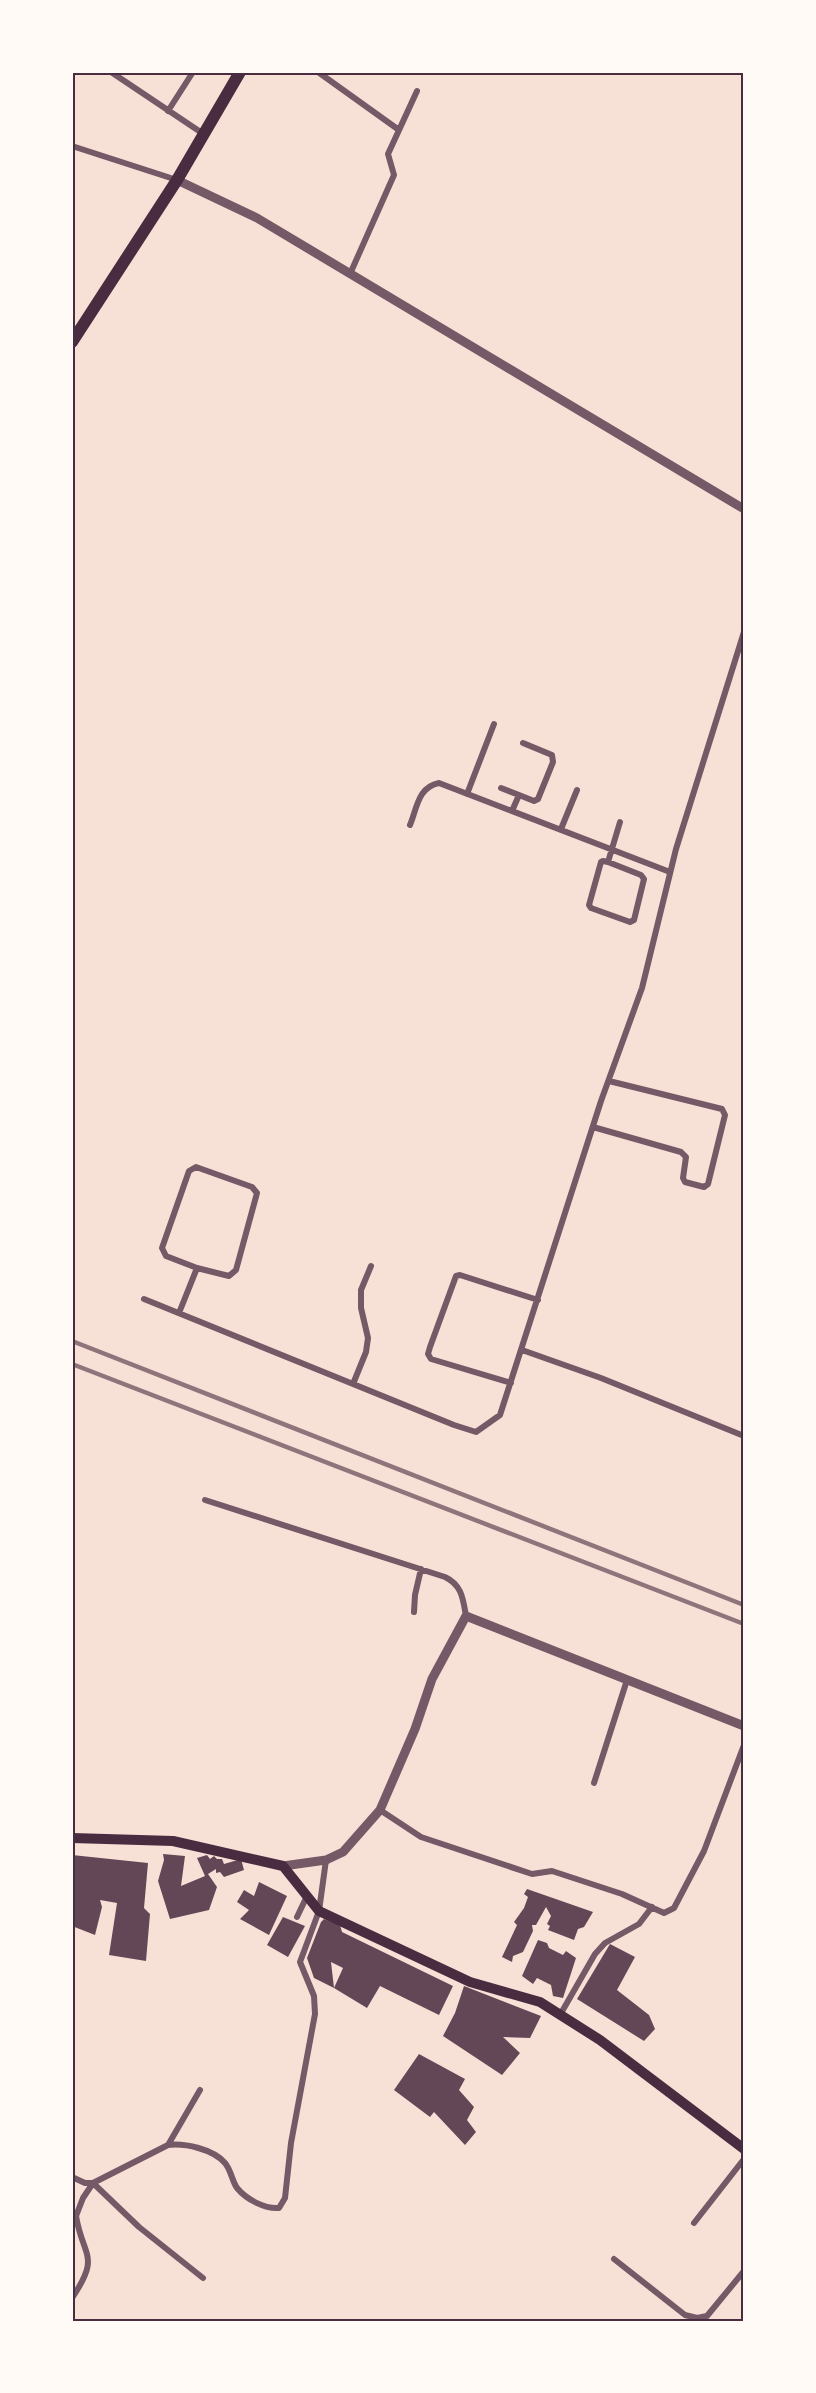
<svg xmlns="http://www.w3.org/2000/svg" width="816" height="2393" viewBox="0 0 816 2393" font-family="'Space Grotesk',sans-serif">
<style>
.building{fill:#644757}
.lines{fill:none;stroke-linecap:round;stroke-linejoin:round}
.minor{stroke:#755966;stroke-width:6}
.tertiary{stroke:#755966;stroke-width:9}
.secondary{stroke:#4a2c40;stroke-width:10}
.trunk{stroke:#4a2c40;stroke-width:12}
.rail{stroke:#8f747c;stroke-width:4.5}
.neatline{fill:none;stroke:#4a2c40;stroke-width:2}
</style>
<rect width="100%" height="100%" fill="#f7e1d7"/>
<path class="building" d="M163,1854L185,1856L181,1886L205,1876L197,1858L207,1855L210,1859L214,1856L217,1859H222L224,1864L241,1859L244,1870L224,1877L220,1872L216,1873V1869L208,1874L217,1887L209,1910L170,1919L158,1881L164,1860Z
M72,1855L148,1863L144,1908L150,1914L146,1961L109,1955L117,1903L100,1900L102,1907L95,1935L72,1926Z
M259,1882L287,1896L269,1935L240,1919L249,1910L237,1902L244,1890L254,1896Z
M527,1889L593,1912L584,1927L578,1929L574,1940L548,1930L550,1926L547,1924L551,1916L546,1907L536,1925H532L533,1931L523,1952L513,1956L512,1962L502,1957L517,1925L514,1922L524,1908L528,1897L524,1894Z
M283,1917L305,1926L288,1957L267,1945Z
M324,1919L340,1925L342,1932L453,1986L439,2015L380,1986L367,2008L334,1988L343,1968L331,1962L334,1988L314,1978L307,1958L321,1922Z
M538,1940L547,1943L549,1948L563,1955L566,1951L576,1958L563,1998L553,1996L551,1985L537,1978L533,1984L522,1976Z
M610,1944L635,1957L617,1990L649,2015L655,2029L644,2041L577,1999Z
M464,1986L541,2016L530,2038L503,2037L520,2053L502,2075L443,2036L455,2013Z
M419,2054L465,2079L459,2090L474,2107L467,2120L476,2132L465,2145L434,2112L430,2117L394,2090Z"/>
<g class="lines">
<path class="minor" d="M111,72L202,133
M318,72L399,130
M168,111L193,72
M72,146L177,180
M350,274L394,175L388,154L417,91
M501,788L519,795
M467,794L494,724
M512,811L519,795L534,801L538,799L553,762L552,755L523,743
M410,825C417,808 418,787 439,783L670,872
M561,829L577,790
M608,862L641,875L644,879L634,920L630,922L591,908L589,905L601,862L603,861L608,862L620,822
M593,1127L681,1152L686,1157L683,1178L685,1182L704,1187L708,1184L725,1115L722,1109L609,1081
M144,1299L454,1425L476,1432L500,1415L601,1101L642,988L676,849L744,632
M179,1313L197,1268L166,1256L162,1248L189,1171L196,1167L252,1187L257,1193L236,1270L229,1276L197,1268
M522,1350L601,1378L744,1436
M511,1383L431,1359L428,1354L430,1347L456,1276L460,1275L538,1300
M353,1384L366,1352L368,1338L361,1308V1290L371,1266
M205,1500L445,1577C462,1585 463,1599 466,1616
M414,1612L415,1595L421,1569
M594,1783L627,1680
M380,1810L421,1837L532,1874L552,1871L622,1894L664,1913L674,1908L704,1851L744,1745
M297,1917L307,1896
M560,2015L595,1954L605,1943L639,1924L652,1907
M168,2145L200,2090
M72,2177L85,2183H93L168,2145C185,2143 213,2149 225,2163C231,2170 232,2181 237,2188C247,2200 265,2209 279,2208L285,2198L291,2143L315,2014L314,1996L300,1962L319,1911L326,1860
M694,2223L744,2159
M614,2259L685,2315L697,2318L707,2316L744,2271
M72,2298C101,2255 83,2258 76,2216L83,2198L93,2183L139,2227L203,2278"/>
<path class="tertiary" d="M177,180L257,218L744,509
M283,1866L326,1860L343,1852L380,1810L415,1729L432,1679L466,1616L744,1726"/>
<path class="secondary" d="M72,1838L173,1841L283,1866L319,1911L470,1982L540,2002L600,2040L744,2149"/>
<path class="trunk" d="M72,342L177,180L240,72"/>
<path class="rail" d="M72,1341L744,1605
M72,1364L744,1624"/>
</g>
<rect width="816" height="2393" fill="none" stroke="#fffaf5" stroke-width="147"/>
<rect x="74" y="74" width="668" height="2246" class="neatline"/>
</svg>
